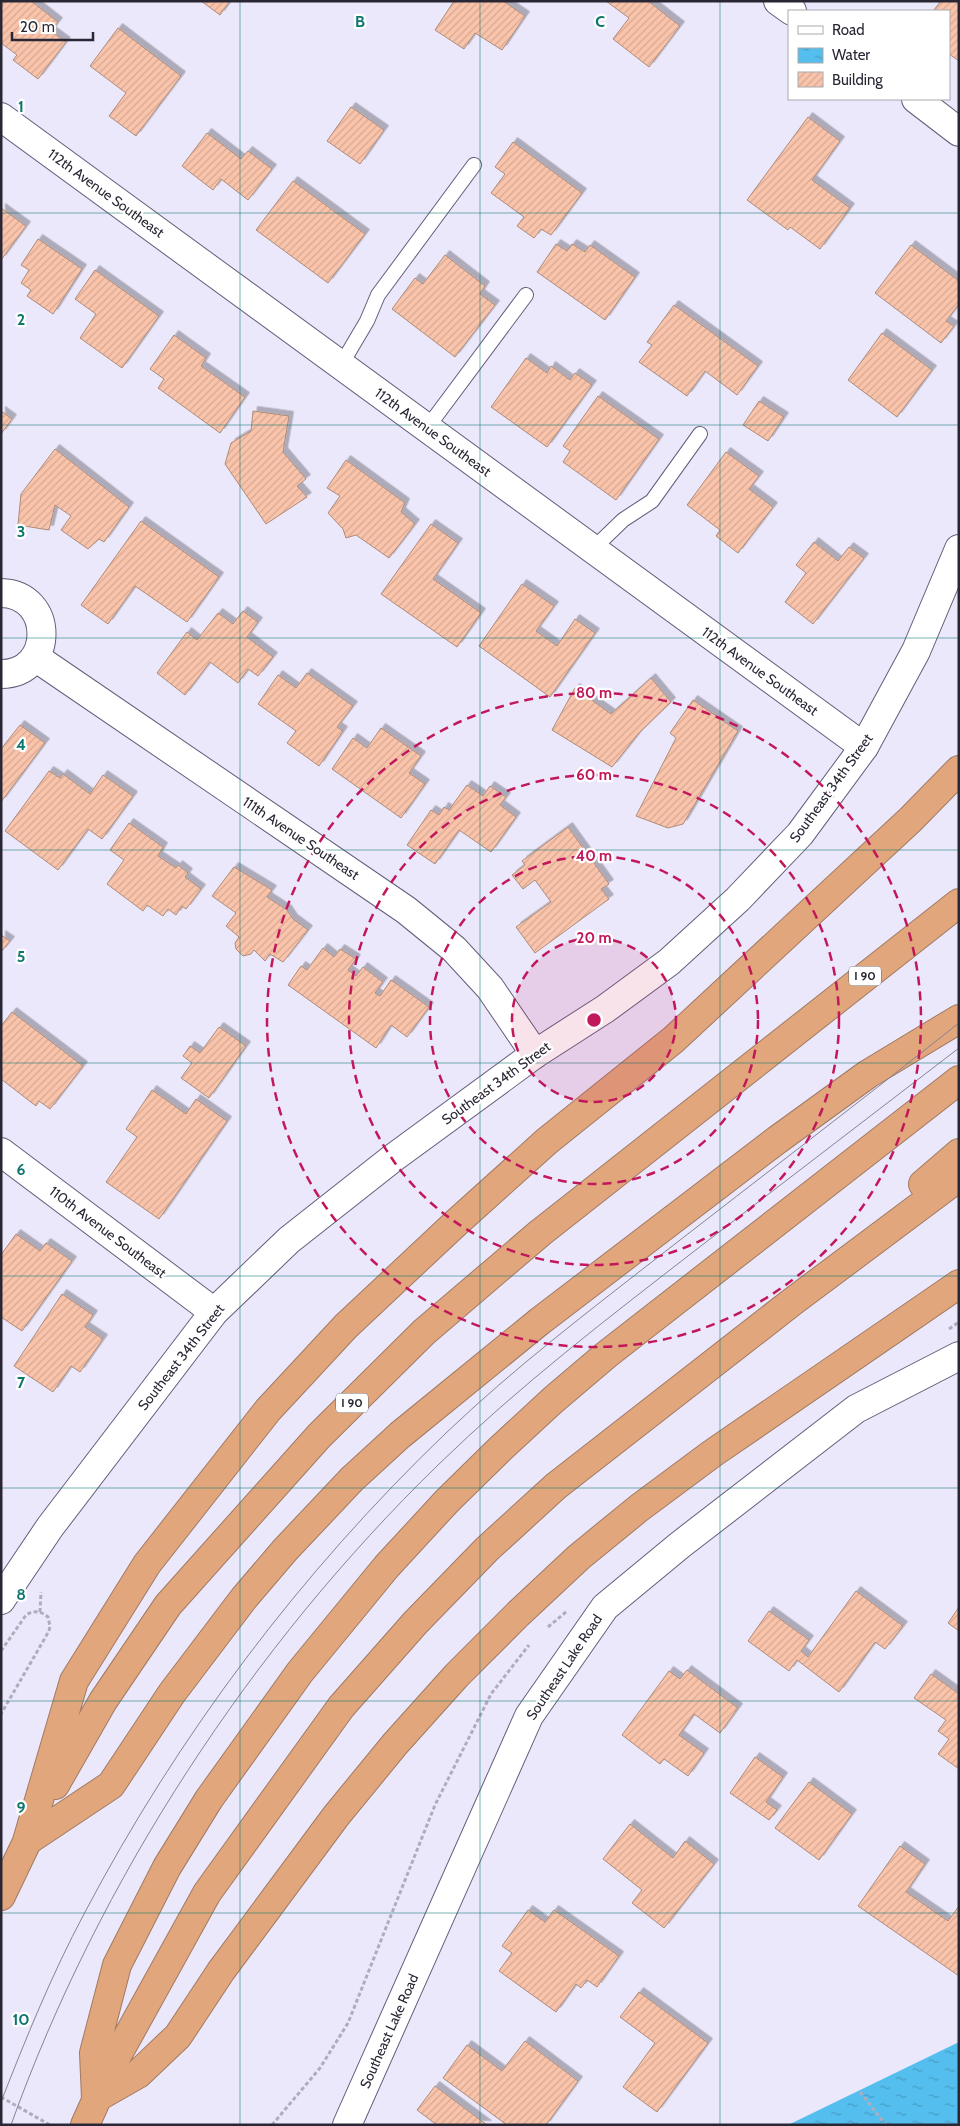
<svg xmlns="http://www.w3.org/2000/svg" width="960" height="2126" viewBox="0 0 960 2126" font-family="Cabin,sans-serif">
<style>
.water{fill:url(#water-ripples)}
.building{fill:url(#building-hatch);stroke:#ac8b7b;filter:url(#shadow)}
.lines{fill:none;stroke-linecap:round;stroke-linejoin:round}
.lane-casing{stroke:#645d7a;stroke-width:16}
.street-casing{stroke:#645d7a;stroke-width:30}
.secondary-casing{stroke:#645d7a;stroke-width:30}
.highway-casing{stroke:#a17a63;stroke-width:30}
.path{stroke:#b0acbe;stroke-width:3;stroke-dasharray:4 2.5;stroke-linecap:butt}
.lane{stroke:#fff;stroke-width:14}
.street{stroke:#fff;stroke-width:28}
.secondary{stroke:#fff;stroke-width:28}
.highway{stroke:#e1a67c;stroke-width:28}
.tram{stroke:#868393;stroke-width:1}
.grid{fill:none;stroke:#0f766e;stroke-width:1;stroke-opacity:0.55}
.ring{fill:none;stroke:#c2185b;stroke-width:2.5;stroke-dasharray:9 6}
.labels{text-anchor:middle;stroke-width:4.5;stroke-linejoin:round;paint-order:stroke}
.shield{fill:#fff;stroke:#6a6871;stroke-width:1}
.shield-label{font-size:12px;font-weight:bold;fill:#2a2734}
.street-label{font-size:14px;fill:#2a2734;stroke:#fff}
.grid-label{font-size:16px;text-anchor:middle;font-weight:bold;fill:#0f766e;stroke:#fff;stroke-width:4.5;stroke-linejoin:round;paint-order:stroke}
.centre{fill:#c2185b;stroke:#fff;stroke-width:2.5}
.ring-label{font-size:15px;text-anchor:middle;font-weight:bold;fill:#c2185b;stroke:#fff;stroke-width:4.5;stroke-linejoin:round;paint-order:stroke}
</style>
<defs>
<pattern id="water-ripples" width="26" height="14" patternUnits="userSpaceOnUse" patternTransform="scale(1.25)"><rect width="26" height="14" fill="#54bfee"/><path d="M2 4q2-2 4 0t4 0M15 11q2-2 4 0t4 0" fill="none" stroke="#469bc2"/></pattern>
<pattern id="building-hatch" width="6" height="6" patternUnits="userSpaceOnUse" patternTransform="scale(1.25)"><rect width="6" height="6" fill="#fac4ab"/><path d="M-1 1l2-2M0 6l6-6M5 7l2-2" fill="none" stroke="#d6a894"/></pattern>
<filter id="shadow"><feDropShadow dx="4.5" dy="-4.5" stdDeviation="0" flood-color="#0004"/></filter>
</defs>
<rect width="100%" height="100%" fill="#ece8fc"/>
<path class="water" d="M959,2042V2125H788Z"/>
<path class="building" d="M1,1H31L58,22L51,31L66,42L38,79L13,60L17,55L1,43Z
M201,1H230L220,15Z
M454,1H503L525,16L502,50L475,33L464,49L435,30Z
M606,1H648L680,26L649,67L613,39L629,18Z
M941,1H959V61L949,54V11H933Z
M118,28L181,76L136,136L109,116L126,93L90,66Z
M351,107L384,130L360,164L327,141Z
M808,117L840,141L812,180L850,208L820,249L790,227L788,230L747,200Z
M207,133L241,159L248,151L272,169L248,200L221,179L213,190L182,166Z
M513,142L582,193L551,235L541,229L534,238L517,226L524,217L491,193L505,174L495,167Z
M293,181L365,234L328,283L256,230Z
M1,208L26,226L1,260Z
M38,239L82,269L53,314L27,296L31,290L21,283L29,270L21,265Z
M556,244L567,251L572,244L585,252L590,245L635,277L605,320L537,272Z
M911,245L959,281V304L946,321L954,326L941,343L875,293Z
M445,255L485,286L480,294L495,305L455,357L392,309L415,278L423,284Z
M95,270L159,316L122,368L80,338L96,314L75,299Z
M674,305L758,366L737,395L705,371L687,396L639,362L652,345L647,342Z
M882,333L932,370L897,417L848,380Z
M174,335L206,358L201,366L245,397L220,433L158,388L164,379L150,369Z
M526,358L547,373L551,366L570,380L575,373L592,385L547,447L491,407Z
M598,396L659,439L616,500L563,462L570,451L563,446Z
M759,401L784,417L768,441L743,425Z
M1,411L12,419L1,434Z
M253,411L289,416L283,452L306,479L297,486L307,497L266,524L225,464L231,443L251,431Z
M55,449L129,507L104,542L99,539L88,549L61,530L71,516L55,505L49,530L18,525L21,494Z
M726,452L759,476L749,489L773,507L738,553L716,536L720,530L687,505Z
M346,460L405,503L401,512L415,524L389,558L356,535L346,538L343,529L328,513L340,496L327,488Z
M141,521L219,577L187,622L135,586L108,624L81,605Z
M431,524L458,543L433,579L481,613L457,647L381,594Z
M814,542L838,561L849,547L864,558L813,624L785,602L806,573L796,565Z
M522,584L554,606L536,631L557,646L575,619L595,633L550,697L479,646Z
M243,611L258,622L247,637L273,657L258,676L248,669L238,683L210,662L185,695L157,673L187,632L197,640L218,613L233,624Z
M307,673L353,706L337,727L343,731L319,766L287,743L296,731L258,704L278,675L296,688Z
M651,678L671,702L639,733L612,767L552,730L575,688L611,714Z
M693,700L738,731L683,824L668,828L636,816L676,738L670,733Z
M20,725L45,743L1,802V749Z
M381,728L421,756L409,773L425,784L401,818L332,769L353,738L367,748Z
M49,771L60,778L63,774L90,794L103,775L133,796L102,839L88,829L58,870L5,831Z
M467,785L483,796L490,786L506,797L500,805L516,817L491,852L459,830L435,864L407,845L431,810L439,815L444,807L449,810Z
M129,823L163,847L158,856L176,868L178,865L188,873L185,877L201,889L186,909L182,906L176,915L168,909L163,916L147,905L143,911L107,884L124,860L110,850Z
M568,827L609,884L601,889L609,899L535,953L516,927L551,902L535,880L523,889L512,875L525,865L522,861Z
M234,867L272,890L267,897L287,910L293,919L308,930L283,962L270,954L265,961L254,950L251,954L243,956L236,949L235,943L239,937L226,926L236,913L212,896Z
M1,935L10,941L1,952Z
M323,948L334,957L340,949L356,959L348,970L356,976L363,967L383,982L375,993L380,996L391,980L429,1007L407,1037L391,1025L376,1048L288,985L301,966L307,970Z
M12,1012L83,1066L50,1109L39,1101L36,1106L1,1079V1026Z
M219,1027L246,1046L209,1098L181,1078L192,1063L183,1056L190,1046L200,1053Z
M152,1090L186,1114L196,1099L227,1121L159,1219L106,1182L137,1137L126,1129Z
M16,1234L40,1251L46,1243L72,1261L22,1331L1,1317V1255Z
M62,1294L93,1315L85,1327L103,1339L80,1372L71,1366L53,1392L14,1366Z
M856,1591L903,1626L885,1649L875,1642L839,1692L797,1660L789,1671L748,1641L769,1611L809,1640L801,1651L808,1657Z
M959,1607V1631L948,1623Z
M687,1670L738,1708L720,1733L694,1714L679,1735L704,1753L688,1776L664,1759L660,1764L622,1735L669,1671L680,1679Z
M931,1674L959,1694V1769L938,1754L949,1739L938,1731L946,1720L914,1698Z
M755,1757L783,1777L766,1802L777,1810L769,1820L730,1793Z
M809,1782L852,1814L819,1860L775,1828Z
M630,1824L673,1858L685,1841L714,1864L664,1928L632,1903L642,1890L603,1859Z
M900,1846L925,1864L906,1892L948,1921L959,1906V1976L858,1906Z
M528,1910L545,1922L554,1910L619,1956L597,1987L587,1980L581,1988L576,1984L556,2012L499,1971L512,1953L502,1946Z
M639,1992L708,2043L657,2112L623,2087L655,2043L620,2017Z
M525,2041L578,2081L546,2125H507L443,2078L467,2045L502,2071Z
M435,2086L487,2125H437L417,2110Z"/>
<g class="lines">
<g class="lane-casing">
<path id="lane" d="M341,365L367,321L378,295L474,165
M427,428L526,295
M593,549L623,520L652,501L700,434"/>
</g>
<g class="street-casing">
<path id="street" d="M1,117L864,747
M1,593C55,594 55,674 1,674
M35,657L406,910L454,949L490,988L535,1054
M1,1152L214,1312
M347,2125L529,1716L605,1607L680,1545L856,1409L959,1356"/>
</g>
<g class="secondary-casing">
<path id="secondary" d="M778,1L792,11
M916,99L959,132
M1,1600L50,1527L214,1312L289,1240L393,1158L535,1054L605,1009L669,962L738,899L800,834L864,747L916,651L959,549"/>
</g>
<g class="highway-casing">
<path id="highway" d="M923,1184L959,1153
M55,1785L103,1701L168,1605L319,1436L424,1332L540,1233L959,903
M27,1841L74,1681L147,1564L268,1410L346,1326L457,1222L547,1141L673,1040L910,820L959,770
M27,1841L111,1785L172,1693L244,1598L285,1550L352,1479L400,1435L540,1321L777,1140L868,1074L959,1019
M1,1896L35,1825
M96,2098L94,2053L117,1965L167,1867L209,1799L300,1672L387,1566L447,1501L500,1449L553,1400L606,1355L959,1080
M96,2098L138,2074L178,2036L221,1971L336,1816L395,1744L457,1675L518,1614L579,1557L639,1508L713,1453L959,1284
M85,2125L113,2063L207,1893L341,1707L415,1623L487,1549L556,1486L792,1302L959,1177"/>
</g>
<path class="path" d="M949,1329L959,1322
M40,1612L41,1592
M548,1627L566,1612
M1,1651L26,1615C34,1610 41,1611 48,1617L50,1626L49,1631L1,1714
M860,2092L886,2125
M1,2097L50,2125
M272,2125L320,2068L348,2023L435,1805L491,1694L529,1645"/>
<use href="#lane" class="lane"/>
<use href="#street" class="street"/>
<use href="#secondary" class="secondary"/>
<use href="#highway" class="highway"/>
<path class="tram" d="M1,2102C26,2038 52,1974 84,1914C178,1735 301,1572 446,1433C514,1368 589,1311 662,1254C761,1177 861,1101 959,1023
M11,2125C99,1879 252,1646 438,1465C519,1386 608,1318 697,1249C784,1182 872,1115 959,1048"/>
</g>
<path class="grid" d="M240,1V2125M480,1V2125M720,1V2125M1,213H959M1,425H959M1,638H959M1,850H959M1,1063H959M1,1276H959M1,1488H959M1,1701H959M1,1913H959"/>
<circle cx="594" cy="1020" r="82" fill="#c2185b" fill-opacity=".12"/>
<g class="ring">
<circle cx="594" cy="1020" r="82"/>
<circle cx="594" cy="1020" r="164"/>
<circle cx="594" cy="1020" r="245"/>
<circle cx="594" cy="1020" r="327"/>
</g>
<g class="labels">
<g class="shield">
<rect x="849" y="966.5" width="32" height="19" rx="4"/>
<rect x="336" y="1393.5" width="32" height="19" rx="4"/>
</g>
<g class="shield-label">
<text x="865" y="980">I 90</text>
<text x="352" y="1407">I 90</text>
</g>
<g class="street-label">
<text transform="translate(106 193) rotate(36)" y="5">112th Avenue Southeast</text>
<text transform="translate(433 432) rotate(36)" y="5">112th Avenue Southeast</text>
<text transform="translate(760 671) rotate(36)" y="5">112th Avenue Southeast</text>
<text transform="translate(831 788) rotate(-54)" y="5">Southeast 34th Street</text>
<text transform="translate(301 838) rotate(34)" y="5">111th Avenue Southeast</text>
<text transform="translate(496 1083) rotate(-36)" y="5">Southeast 34th Street</text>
<text transform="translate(108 1232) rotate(37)" y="5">110th Avenue Southeast</text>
<text transform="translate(181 1357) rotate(-52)" y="5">Southeast 34th Street</text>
<text transform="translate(564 1667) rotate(-56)" y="5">Southeast Lake Road</text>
<text transform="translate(389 2031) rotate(-66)" y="5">Southeast Lake Road</text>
</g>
</g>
<g class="grid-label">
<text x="360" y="27">B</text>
<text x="600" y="27">C</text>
<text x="21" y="112">1</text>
<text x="21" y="325">2</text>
<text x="21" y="537">3</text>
<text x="21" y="750">4</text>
<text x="21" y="962">5</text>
<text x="21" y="1175">6</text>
<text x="21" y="1388">7</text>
<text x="21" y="1600">8</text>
<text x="21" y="1813">9</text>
<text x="21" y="2025">10</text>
</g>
<circle cx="594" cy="1020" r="8" class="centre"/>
<g class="ring-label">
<text x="594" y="698">80 m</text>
<text x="594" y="780">60 m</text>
<text x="594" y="861">40 m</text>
<text x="594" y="943">20 m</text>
</g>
<rect width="960" height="2126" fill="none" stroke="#2a2734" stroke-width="5"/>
<rect x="788" y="10" width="162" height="90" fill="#ffffff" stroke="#aaa9ae"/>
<rect x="798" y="26" width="25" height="8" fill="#ffffff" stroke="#aaa9ae"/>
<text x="832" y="35" font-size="15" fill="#2a2734">Road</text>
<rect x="798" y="48" width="25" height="15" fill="url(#water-ripples)" stroke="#aaa9ae"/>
<text x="832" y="60" font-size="15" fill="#2a2734">Water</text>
<rect x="798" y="72" width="25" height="15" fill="url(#building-hatch)" stroke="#aaa9ae"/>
<text x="832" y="85" font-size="15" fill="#2a2734">Building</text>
<path d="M12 32v8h81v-8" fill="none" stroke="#2a2734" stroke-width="2.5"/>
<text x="20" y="32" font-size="15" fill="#2a2734" stroke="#ffffff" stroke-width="4" paint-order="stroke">20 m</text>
</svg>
